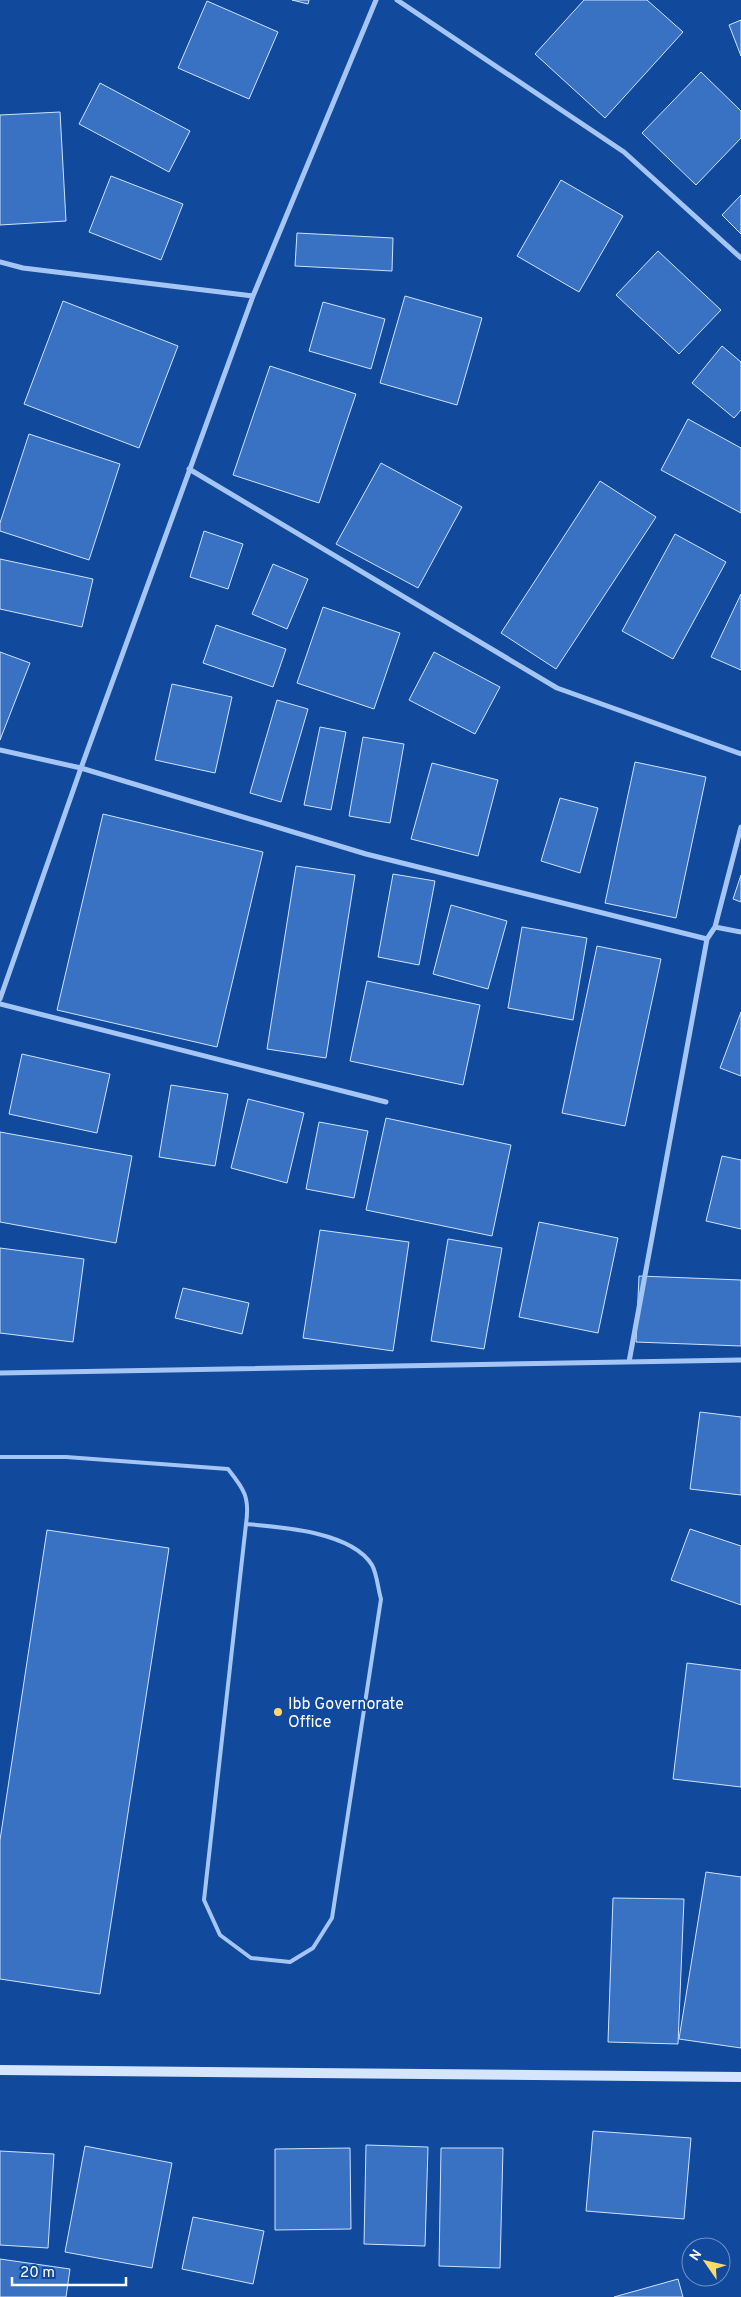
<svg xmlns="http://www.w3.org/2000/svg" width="741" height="2297" viewBox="0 0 741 2297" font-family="Overpass,sans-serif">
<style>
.building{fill:#3972c3;stroke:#cee2fe}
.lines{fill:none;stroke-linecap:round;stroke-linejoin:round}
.lane{stroke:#a5c6f5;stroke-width:4}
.street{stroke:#a5c6f5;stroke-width:5}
.secondary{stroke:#d5e5fd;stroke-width:10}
.poi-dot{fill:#ffd969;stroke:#11499c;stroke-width:2}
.labels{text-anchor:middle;stroke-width:4;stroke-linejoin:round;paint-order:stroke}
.poi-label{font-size:16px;fill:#fff;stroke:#11499c;text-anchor:start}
</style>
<rect width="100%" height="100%" fill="#11499c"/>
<path class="building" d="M292,0H309L308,4Z
M584,0H647L683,32L605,118L535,54Z
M207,1L278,32L249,99L178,68Z
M741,20V56L729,25Z
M701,72L741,111V138L696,185L642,133Z
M100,83L190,131L169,172L79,124Z
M60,112L66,221L0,225V115Z
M111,176L183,204L161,260L89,232Z
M561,180L623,216L579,292L517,256Z
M741,195V234L722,215Z
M297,233L393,238L392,271L295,266Z
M658,251L721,310L679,354L616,295Z
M405,296L482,318L457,405L380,383Z
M63,301L178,346L139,448L24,404Z
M323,302L385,319L371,369L309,351Z
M722,346L741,362V410L734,418L692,383Z
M270,366L356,394L319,503L233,475Z
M688,419L741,448V513L661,470Z
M29,434L120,464L89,560L0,531V523Z
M381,463L462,507L418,588L336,544Z
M600,481L656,517L556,669L501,633Z
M204,531L243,544L228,589L190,577Z
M675,534L726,562L673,659L622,631Z
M0,559L93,579L82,627L0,609Z
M273,564L308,579L287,629L252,614Z
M741,594V670L711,657Z
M323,607L400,633L374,709L297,683Z
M216,625L286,649L273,687L203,663Z
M0,652L30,663L0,740Z
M434,652L500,687L475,734L409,700Z
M172,684L232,697L215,773L155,760Z
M277,700L308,709L281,802L250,793Z
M320,727L346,732L331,810L304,805Z
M363,737L404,744L390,823L349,816Z
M635,762L706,777L676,918L605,903Z
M432,763L498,780L478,856L411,839Z
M560,798L598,808L580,873L541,861Z
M103,814L263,852L217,1047L57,1010Z
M296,866L355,875L326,1058L267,1049Z
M393,874L435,881L419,965L378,957Z
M741,875V902L733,899Z
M451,905L507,921L488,989L433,974Z
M522,927L587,938L573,1020L508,1008Z
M597,946L661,959L625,1126L562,1113Z
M367,981L480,1005L463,1085L350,1061Z
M741,1012V1076L720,1068Z
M22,1054L110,1074L97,1133L9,1114Z
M171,1085L228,1094L215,1166L159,1157Z
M248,1099L304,1113L287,1183L231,1168Z
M386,1118L511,1145L492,1236L366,1210Z
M319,1122L368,1131L354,1198L306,1189Z
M0,1132L132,1156L116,1243L0,1222Z
M722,1156L741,1160V1229L706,1221Z
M539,1222L618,1238L598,1333L519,1317Z
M320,1230L409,1242L393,1351L303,1338Z
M448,1239L502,1248L484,1349L431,1341Z
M0,1248L84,1259L73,1342L0,1333Z
M639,1276L741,1280V1346L636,1342Z
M183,1288L249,1303L242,1334L175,1318Z
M700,1412L741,1417V1495L690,1489Z
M690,1529L741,1546V1605L671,1580Z
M47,1530L169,1548L100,1994L0,1979V1840Z
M687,1663L741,1670V1787L673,1779Z
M706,1872L741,1877V2048L679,2039Z
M613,1898L684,1899L678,2044L608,2042Z
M593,2131L691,2138L684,2219L586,2211Z
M366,2145L428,2147L425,2246L364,2244Z
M85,2146L172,2163L152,2268L65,2252Z
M350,2148L351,2229L275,2230V2149Z
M441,2148H503L500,2268L439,2266Z
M0,2151L54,2154L48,2248L0,2245Z
M193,2217L264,2231L253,2284L182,2269Z
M0,2259L70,2269L66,2297H0Z
M678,2279L683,2297H614Z"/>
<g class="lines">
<path class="lane" d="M0,1457H66L228,1469C244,1489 250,1497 246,1524L204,1900L220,1935L251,1958L290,1962L313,1948L332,1918L381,1599C378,1589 377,1574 372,1565C352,1532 282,1527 246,1524"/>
<path class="street" d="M397,0L624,152L741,258
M0,262L23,268L253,296
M189,469L557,688L741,754
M0,750L81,768L366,854L707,939
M715,927L741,932
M0,999L81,768L253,296L376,0
M0,1004L386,1102
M629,1362L707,939L715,927L741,827
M0,1373L741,1360"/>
<path class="secondary" d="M0,2070L741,2077"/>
</g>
<circle class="poi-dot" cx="278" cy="1712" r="5"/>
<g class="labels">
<g class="poi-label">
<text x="288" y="1709">Ibb Governorate<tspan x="288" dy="18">Office</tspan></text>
</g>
</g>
<g transform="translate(706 2262) rotate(304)"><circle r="24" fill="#11499c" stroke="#7092c4"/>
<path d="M0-4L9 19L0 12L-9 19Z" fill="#ffd969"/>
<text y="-8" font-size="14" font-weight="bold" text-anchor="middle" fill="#ffffff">N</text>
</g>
<path d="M12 2277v8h114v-8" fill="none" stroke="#ffffff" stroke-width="2.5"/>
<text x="20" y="2277" font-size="15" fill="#ffffff" stroke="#11499c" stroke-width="4" paint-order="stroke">20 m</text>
</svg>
